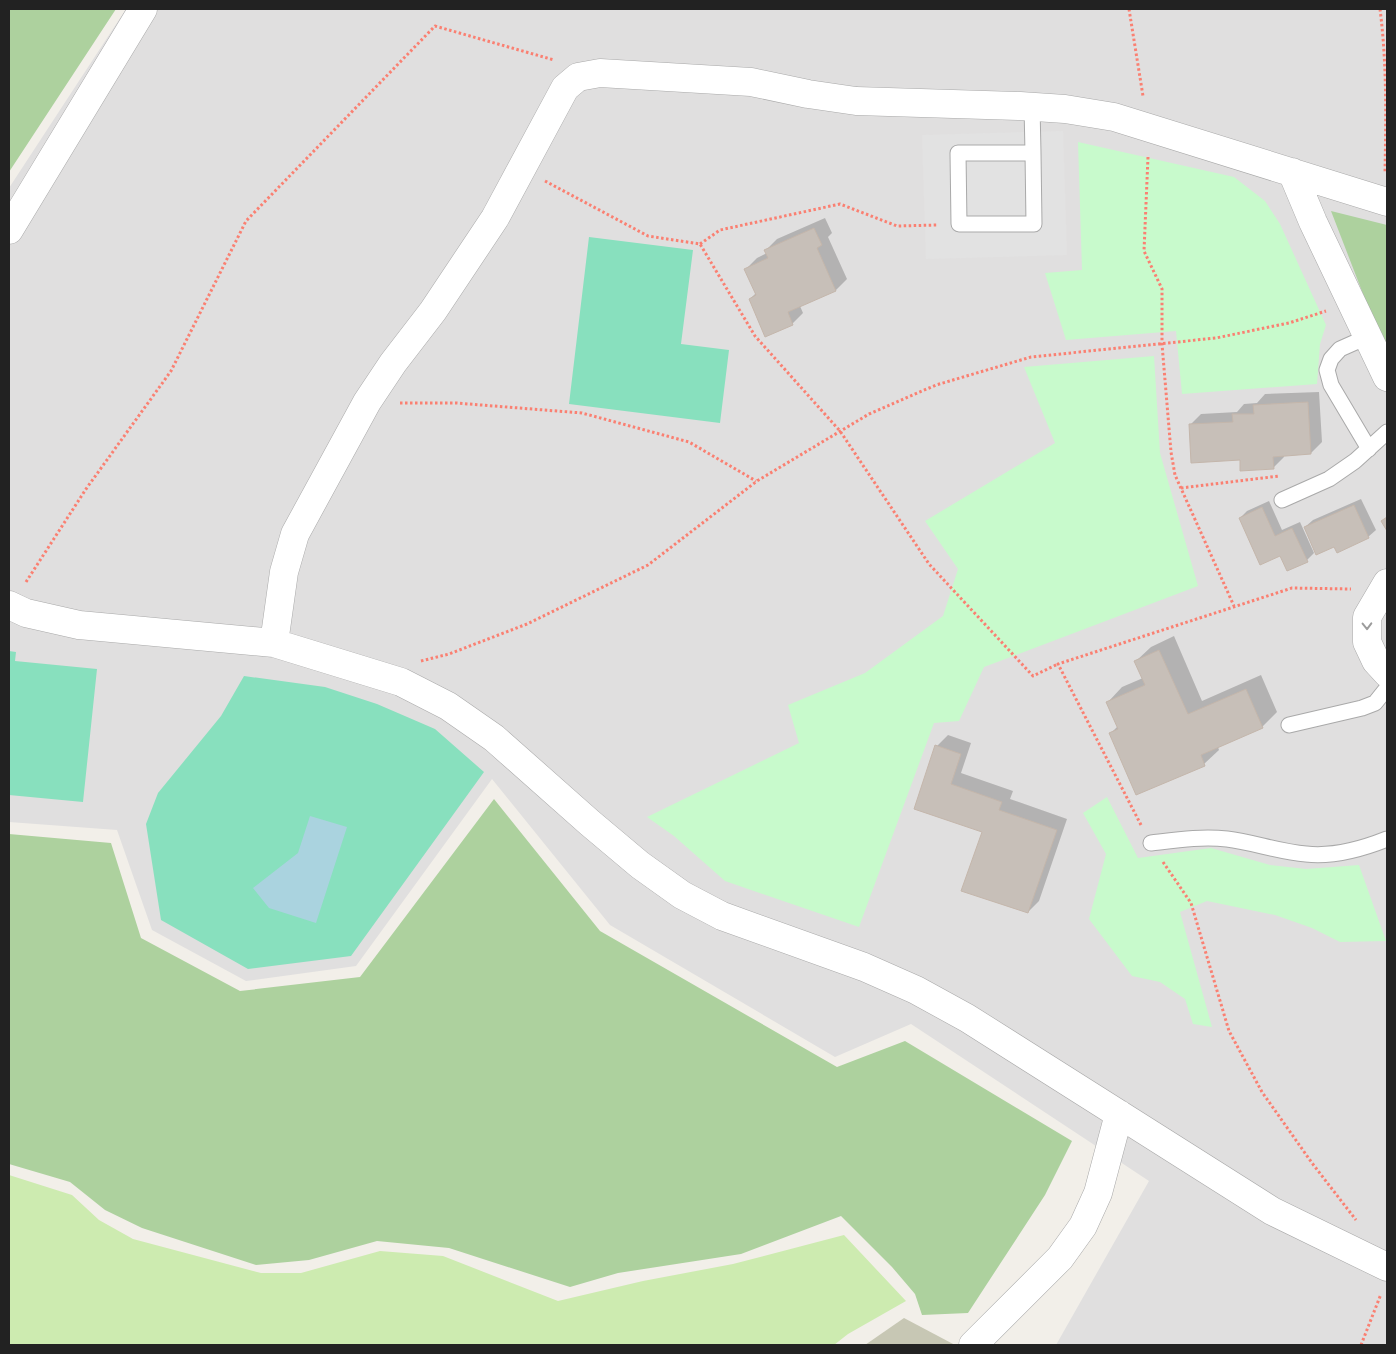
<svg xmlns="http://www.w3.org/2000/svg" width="1396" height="1354" viewBox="0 0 1396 1354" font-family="Figtree,sans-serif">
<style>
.residential{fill:#e0dfdf}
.construction{fill:#c7c7b4}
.grass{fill:#cdebb0}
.forest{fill:#add19e}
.park{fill:#c8facc}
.pitch{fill:#88e0be}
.parking{fill:#e2e2e2}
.water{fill:#aad3df}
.shadow{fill:#0003}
.building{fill:#c7bfb8;stroke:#c4b6ab}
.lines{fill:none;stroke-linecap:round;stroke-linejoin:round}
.service-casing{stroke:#a9a9a9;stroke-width:17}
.minor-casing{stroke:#a9a9a9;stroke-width:29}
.path{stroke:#fa8072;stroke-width:3;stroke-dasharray:2.5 2.5;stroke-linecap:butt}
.service{stroke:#fff;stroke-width:15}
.minor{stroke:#fff;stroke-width:28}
.oneway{stroke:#9c9c9c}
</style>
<rect width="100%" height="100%" fill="#f2efe9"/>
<path class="residential" d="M126,9H1387V1345H1056L1149,1181L911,1024L835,1057L610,925L492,779L356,966L246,981L152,930L117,830L9,822V188Z"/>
<path class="construction" d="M904,1318L955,1345H865Z"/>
<path class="grass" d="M9,1175L72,1195L99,1220L133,1239L261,1273H301L380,1251L443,1256L558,1301L643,1281L733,1264L844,1235L906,1301L848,1334L834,1345H9Z"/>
<path class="forest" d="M9,9H116L9,172Z
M1331,211L1387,225V356Z
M494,799L600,931L837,1067L905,1041L1072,1141L1045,1195L968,1313L922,1315L915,1294L892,1267L841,1216L741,1254L618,1273L570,1287L449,1248L377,1241L309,1260L256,1265L142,1228L105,1210L70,1182L9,1164V834L111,843L141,938L240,991L360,977Z"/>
<path class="park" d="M1078,142L1234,177L1265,201L1280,224L1326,325L1320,344L1317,384L1182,394L1176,331L1066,340L1045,273L1082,270Z
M1154,356L1160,453L1198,586L984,667L959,721L934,723L859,927L725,881L674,836L647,817L799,743L788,705L865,673L943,616L958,569L925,521L1055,443L1024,367Z
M1107,797L1138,858L1211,848L1270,865L1306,869L1359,865L1386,941L1340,942L1312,928L1275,915L1207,901L1180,912L1212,1027L1193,1024L1185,999L1160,982L1132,976L1089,919L1106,854L1083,813Z"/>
<path class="pitch" d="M589,237L693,250L681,344L729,350L720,423L569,404Z
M9,651L16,652L15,661L97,669L83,802L9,795Z
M244,676L325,687L377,704L435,729L484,772L351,956L248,969L161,920L146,824L158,793L221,716Z"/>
<path class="parking" d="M1063,131L1067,255L926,259L922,135Z"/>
<path class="water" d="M310,816L347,827L316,923L269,908L253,888L298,853Z"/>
<path class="shadow" d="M825,218L832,233L828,237L847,279L836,290L800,306L803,313L792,324L750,299L756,293L746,269L757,258L767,253L766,250L777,239Z
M1319,392L1322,442L1311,453L1284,455V457L1273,468L1241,459L1190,425L1201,414L1237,412L1244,404L1257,403L1265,394Z
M1361,499L1376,530L1368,537L1334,545L1305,527L1313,520Z
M1269,501L1282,530L1300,522L1314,553L1307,560L1281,554L1240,518L1247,511Z
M1174,636L1202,701L1261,675L1277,712L1262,727L1218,747L1219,750L1204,764L1110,734L1118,726L1108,702L1122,687L1143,678L1136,661L1151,647Z
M948,735L971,743L961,773L1013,791L1010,799L1067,819L1039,901L1028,912L983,831L916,808L937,746Z"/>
<path class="building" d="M814,228L822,245L817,248L836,291L788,312L793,325L765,337L749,299L756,295L744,269L768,258L764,250Z
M1308,402L1311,454L1273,457L1274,469L1240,471V460L1191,463L1189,424L1233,422L1232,414H1254L1253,405Z
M1354,505L1369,538L1337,553L1334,547L1316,555L1304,527Z
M1262,507L1275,536L1292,528L1308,562L1287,571L1280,556L1260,565L1239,518Z
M1387,517V531L1381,521Z
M1159,650L1188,714L1246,689L1263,728L1201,755L1205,766L1136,795L1109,733L1118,729L1106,702L1145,685L1134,661Z
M935,745L961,754L951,784L1002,802L999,810L1057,830L1028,913L961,891L982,832L914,809Z"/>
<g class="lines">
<g class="service-casing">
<path id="service" d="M1032,106L1033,153
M958,153H1033L1034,224H959Z
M1367,337L1340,349L1331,359L1327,370L1331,385L1369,449
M1282,500L1329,479L1355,461L1387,432
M1289,725L1362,708L1375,703L1387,688
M1151,843C1176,840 1202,836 1227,839C1253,842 1279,852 1306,854C1333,857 1362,849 1387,839"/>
</g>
<g class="minor-casing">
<path id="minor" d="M1292,172L1313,222L1387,377
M9,230L143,9
M1387,583L1367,617V642L1376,661L1387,673
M9,605L26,613L79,625L274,643L401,682L448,706L494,738L590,823L640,865L682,895L722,916L864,967L916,990L967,1018L1272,1211L1387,1267
M274,643L284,572L295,534L367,402L393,363L433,311L495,218L565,88L578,77L600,73L751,82L808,94L856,101L1020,106L1065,109L1114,117L1387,202
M973,1345L1060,1258L1083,1226L1098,1193L1119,1114"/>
</g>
<path class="path" d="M1129,9L1143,96
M1380,9C1387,64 1386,118 1385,173
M1148,157L1144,251L1162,289V344L1171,452L1175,475L1234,606
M545,181L648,236L700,244L755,336L840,431L929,564L1033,676L1058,664
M700,244L720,230L840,204L897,226L938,225
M400,403H456L582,413L689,442L756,481
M1181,488L1279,476
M26,582L86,489L171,371L246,221L435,26L554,60
M421,661L449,654L527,624L648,565L757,481L869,414L936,385L1031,357L1216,338L1289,323L1326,311
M1141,825L1058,664L1292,588L1351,589
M1163,862L1191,903L1229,1031L1262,1092L1312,1163L1356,1220
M1361,1345L1381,1294"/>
<use href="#service" class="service"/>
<use href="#minor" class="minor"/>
</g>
<defs><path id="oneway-chevron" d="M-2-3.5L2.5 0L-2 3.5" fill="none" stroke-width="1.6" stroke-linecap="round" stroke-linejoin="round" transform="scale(1.25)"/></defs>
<use class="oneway" href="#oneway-chevron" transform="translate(1367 626) rotate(89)"/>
<rect width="1396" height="1354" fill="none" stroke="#222222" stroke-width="20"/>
</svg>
